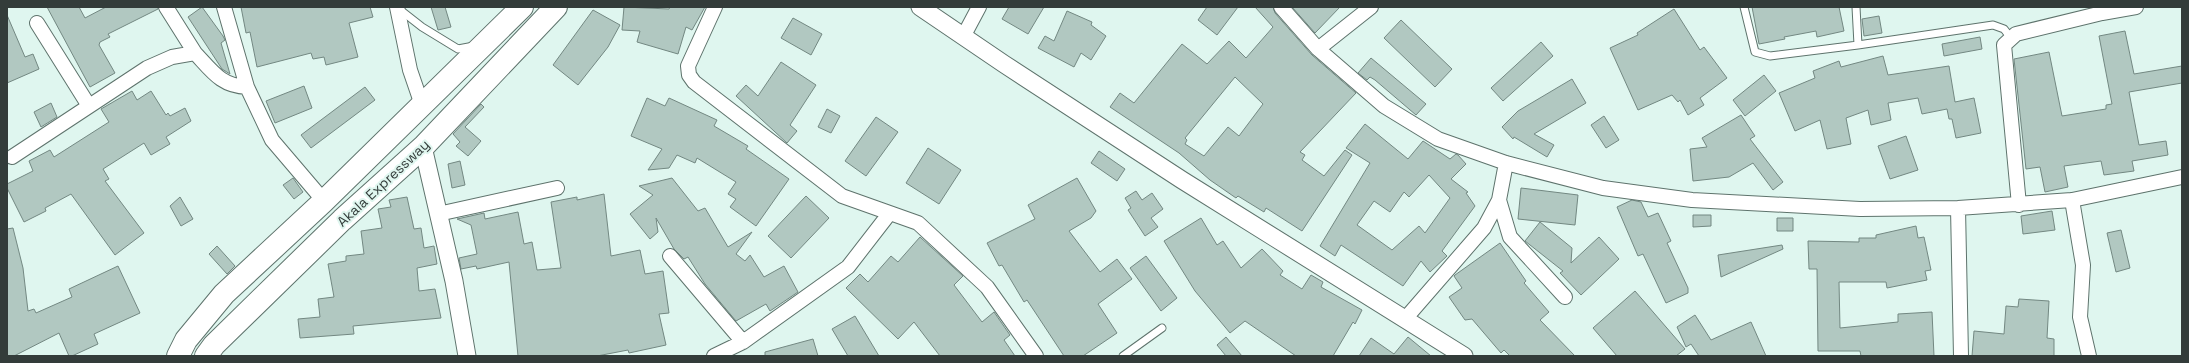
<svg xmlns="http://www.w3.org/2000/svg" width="2189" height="363" viewBox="0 0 2189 363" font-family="'Space Grotesk',sans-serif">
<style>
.building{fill:#b1c8c1;stroke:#738882;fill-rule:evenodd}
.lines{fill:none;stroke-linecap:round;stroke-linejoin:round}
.service-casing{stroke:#5e736c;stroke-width:9}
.minor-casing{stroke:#5e736c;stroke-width:16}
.tertiary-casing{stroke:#5e736c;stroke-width:19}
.primary-casing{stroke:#5e736c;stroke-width:24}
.service{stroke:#fff;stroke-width:7}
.minor{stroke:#fff;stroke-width:14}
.tertiary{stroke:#fff;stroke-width:17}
.primary{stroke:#fff;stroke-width:22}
.labels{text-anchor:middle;stroke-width:4;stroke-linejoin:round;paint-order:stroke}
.street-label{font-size:14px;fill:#333c3a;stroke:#dff6ef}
</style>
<rect width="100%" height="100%" fill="#dff6ef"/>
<path class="building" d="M47,7H79L85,18L106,7H158V9L108,34L110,37L100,42L99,45L115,73L90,87Z
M202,7L223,36L225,40L221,43L230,74L222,69L188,17Z
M241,7H370L373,17L349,23L358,57L326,65L324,57L313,59L311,53L257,67L250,32L246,33Z
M431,7H445L451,27L438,30Z
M624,7L669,9L670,7H705L692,30L686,27L678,54L637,42L640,31L622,30Z
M1009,7H1044L1028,34L1002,19Z
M1207,7H1238L1217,35L1198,20Z
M1255,7H1273L1275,13L1312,55L1356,93L1300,152L1305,155L1302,160L1324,176L1345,150L1352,155L1302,231L1266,208L1264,212L1238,196L1236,198L1210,180L1179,153L1110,107L1120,93L1134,103L1182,44L1207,64L1229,41L1246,58L1273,27ZM1235,77L1263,104L1239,136L1228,127L1204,156L1185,144L1187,140L1185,138Z
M1292,7H1340L1315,33Z
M1752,7H1839L1844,31L1817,37L1816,31L1784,37L1785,39L1759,44Z
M1674,9L1700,50L1704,47L1727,78L1700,98L1704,105L1688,115L1680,100L1678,102L1672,95L1638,110L1610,48L1638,35L1637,33Z
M593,10L620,25L608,47L578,85L553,65Z
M1067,11L1092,22L1091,25L1106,36L1091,60L1081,53L1074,67L1038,48L1045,36L1054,41Z
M7,15L25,57L33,54L39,69L7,83Z
M1879,16L1882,33L1864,36L1862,19Z
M793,18L822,34L811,55L781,38Z
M1401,20L1452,69L1435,87L1384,38Z
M2125,31L2134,74L2182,66V83L2129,92L2139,145L2166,141L2168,155L2132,161L2134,171L2104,175L2101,161L2064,166L2068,187L2045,192L2040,167L2026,169L2014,59L2049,52L2062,116L2106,109V105L2112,104L2099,36Z
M1980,37L1982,49L1944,56L1942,44Z
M1541,42L1553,56L1503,101L1491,88Z
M1883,56L1888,75L1949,66L1955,102L1974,98L1981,133L1956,138L1952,119H1949L1947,109L1922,114L1918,98L1888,103L1891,120L1871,125L1868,110L1846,118L1851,144L1827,149L1820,120L1795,131L1779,93L1815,78L1813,71L1839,61L1841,67Z
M1371,58L1426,104L1416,115L1375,80L1370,77L1367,80L1358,73Z
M781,62L816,85L790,125L797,131L787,143L736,96L746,85L758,96Z
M1764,75L1776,91L1745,116L1733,100Z
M1572,79L1586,103L1534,134L1554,145L1547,157L1514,137L1513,139L1502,127L1518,111Z
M304,86L312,108L275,123L266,101Z
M365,87L375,100L311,148L301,135Z
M132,91L137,100L151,91L166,115L168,113L170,116L185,108L191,121L166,137L170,144L151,155L144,143L103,169L109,179L105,181L144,233L115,255L71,194L45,208L46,211L24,222L7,188V184L33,171L29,161L50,150L54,157L109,122L101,109Z
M647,98L665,106L669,98L717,120L714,126L748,146L746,149L789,179L756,226L730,207L736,199L728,194L736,182L697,158L695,163L677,155L669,168L648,170L662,149L631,136Z
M51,103L57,117L41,127L34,112Z
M481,104L484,107L465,127L481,141L468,156L456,146L460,142L453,134Z
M827,109L840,116L831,133L818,127Z
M1741,115L1755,136L1750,139L1783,182L1773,190L1753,163L1729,177L1693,181L1690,149L1707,147L1702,138Z
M1604,116L1619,140L1606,148L1591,125Z
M876,117L898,132L866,176L845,161Z
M1365,124L1408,159L1423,141L1450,159L1456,154L1458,155L1466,164L1451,179L1468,192L1466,193L1475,206L1442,251L1447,256L1430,272L1421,261L1403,286L1341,245L1335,256L1320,246L1370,163L1346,148ZM1429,175L1450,198L1425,233L1419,226L1392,250L1357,225L1374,201L1390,212L1404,192L1409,197Z
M1906,136L1918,170L1890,179L1878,146Z
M928,148L961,170L939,204L906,183Z
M1099,151L1125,169L1117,181L1091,163Z
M460,161L465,185L452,188L448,164Z
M293,178L303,192L294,199L283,185Z
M672,178L698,211L705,208L728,247L752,232L736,254L745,261L750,255L764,277L784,266L798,292L770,311L766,304L736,321L705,284L688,257L684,259L674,249L656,218L658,232L650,239L630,214L653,195L639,186Z
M1077,178L1096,211L1091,218L1069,231L1100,272L1117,259L1132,279L1098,304L1117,333L1083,356H1064L1027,300L1024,302L1002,265L999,266L987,243L1035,219L1028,205Z
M1521,188L1578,195L1575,225L1518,219Z
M1136,191L1142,200L1152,193L1163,209L1151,218L1158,227L1145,236L1128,210L1131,208L1125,198Z
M604,194L611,256L640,250L645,274L663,271L669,313L659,314L666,345L629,353L628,350L597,356H518L509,262L477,269L476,266L461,269L459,258L477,254L471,225L457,219L484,213L485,219L518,212L524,244L532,242L537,270L561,268L551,202L577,197V200Z
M806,196L829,218L791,258L768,236Z
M180,197L193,219L181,226L170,206Z
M407,197L414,229L421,228L424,248L434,246L437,264L417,268L419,291L435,289L441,318L353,326L354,334L300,338L298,319L320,317L318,299L334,297L328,264L346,261V256L364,254L361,231L382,228L378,209L391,207L389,200Z
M1632,200L1641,202L1648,217L1658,213L1671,241L1667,243L1688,288V293L1666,303L1643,254L1638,256L1617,207Z
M2052,211L2055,230L2023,234L2021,216Z
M1693,215H1711V226L1693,227Z
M1201,218L1217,245L1223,241L1241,268L1262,249L1283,271L1280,275L1302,289L1311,275L1323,282L1321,287L1362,310L1355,324L1353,322L1333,356H1296L1245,321L1230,333L1195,291L1164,241Z
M1777,218H1793V231H1777Z
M1540,222L1572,248L1571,263L1599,237L1619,259L1581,295L1560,273L1563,271L1525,241Z
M1916,226L1918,238L1924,237L1931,270L1925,271L1927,280L1887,288L1886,282H1839L1840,328L1898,322V314L1932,312L1934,356H1861L1860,351H1818L1817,269H1809L1808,241L1859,242V238H1876V235Z
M13,228L23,268L28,311L34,309L36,313L72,297L69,289L118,266L140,313L94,334L98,344L72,356H69L59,333L14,356H7V229Z
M2121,230L2130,268L2116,272L2107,233Z
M920,237L963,276L954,285L982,322L994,312L1010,335L1004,340L1015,356H940L914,322L898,339L846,288L860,274L868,282L891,256L898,262Z
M1500,243L1526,281L1524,283L1549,312L1540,320L1575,356H1510L1504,350L1501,353L1472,319L1465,320L1449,297L1462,288L1454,276L1455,275Z
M1782,245L1783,249L1721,277L1718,255Z
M217,246L235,266L227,274L209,254Z
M1146,256L1177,298L1161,311L1130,268Z
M1635,291L1685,349L1676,356H1617L1593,328Z
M2019,299L2049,301L2047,338L2054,339V356H1972L1974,331L2004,334L2006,306L2018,307Z
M1695,315L1711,340L1751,322L1766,356H1699L1691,344L1686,347L1677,327Z
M855,316L879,356H848L832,329Z
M1226,337L1242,356H1226L1217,345Z
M1408,337L1431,356H1359L1371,338L1394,354Z
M813,339L818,356H765V352Z"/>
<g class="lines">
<g class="service-casing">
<path id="service" d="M1744,7L1755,52L1770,56L1858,45L1993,25L2004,29L2011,38
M1856,7L1858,45
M399,9L422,27L458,49L474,46
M1123,356L1162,328"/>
</g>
<g class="minor-casing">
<path id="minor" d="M166,7L195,53
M224,7L247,87L272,140L324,201
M397,7L410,70L422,105
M715,7L688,66L689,75L694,82L842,196L918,223L987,287L1036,356
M1281,7L1318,49L1384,106L1438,139L1506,163L1603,188L1692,200L1860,209L1958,208L2072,200L2182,177
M37,23L89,106
M963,37L979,7
M1318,49L1371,7
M12,157L147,68L172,57L195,53C212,71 221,86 247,87
M1499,200L1510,237L1565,297
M2072,200L2083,265L2080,317L2089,356
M2019,205L2004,45L2016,34L2102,13L2136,7
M1958,208L1961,356
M438,214L557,188
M670,256L743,342L848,267L889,214
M1405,319L1484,228L1499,200L1506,163
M714,356L743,342"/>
</g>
<g class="tertiary-casing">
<path id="tertiary" d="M920,7L1004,64L1182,180L1464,356
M423,147L454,281L467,356"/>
</g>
<g class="primary-casing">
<path id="primary" d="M178,356L186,340L224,294L324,201L522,7
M206,356L214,345L342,220L423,147L556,7"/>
</g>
<use href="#service" class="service"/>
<use href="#minor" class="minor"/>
<use href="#tertiary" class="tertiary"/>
<use href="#primary" class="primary"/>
</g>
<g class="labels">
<g class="street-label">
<text transform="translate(383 183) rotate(-43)" y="5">Akala Expressway</text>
</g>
</g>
<rect width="2189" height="363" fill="none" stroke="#333c3a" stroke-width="16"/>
</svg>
